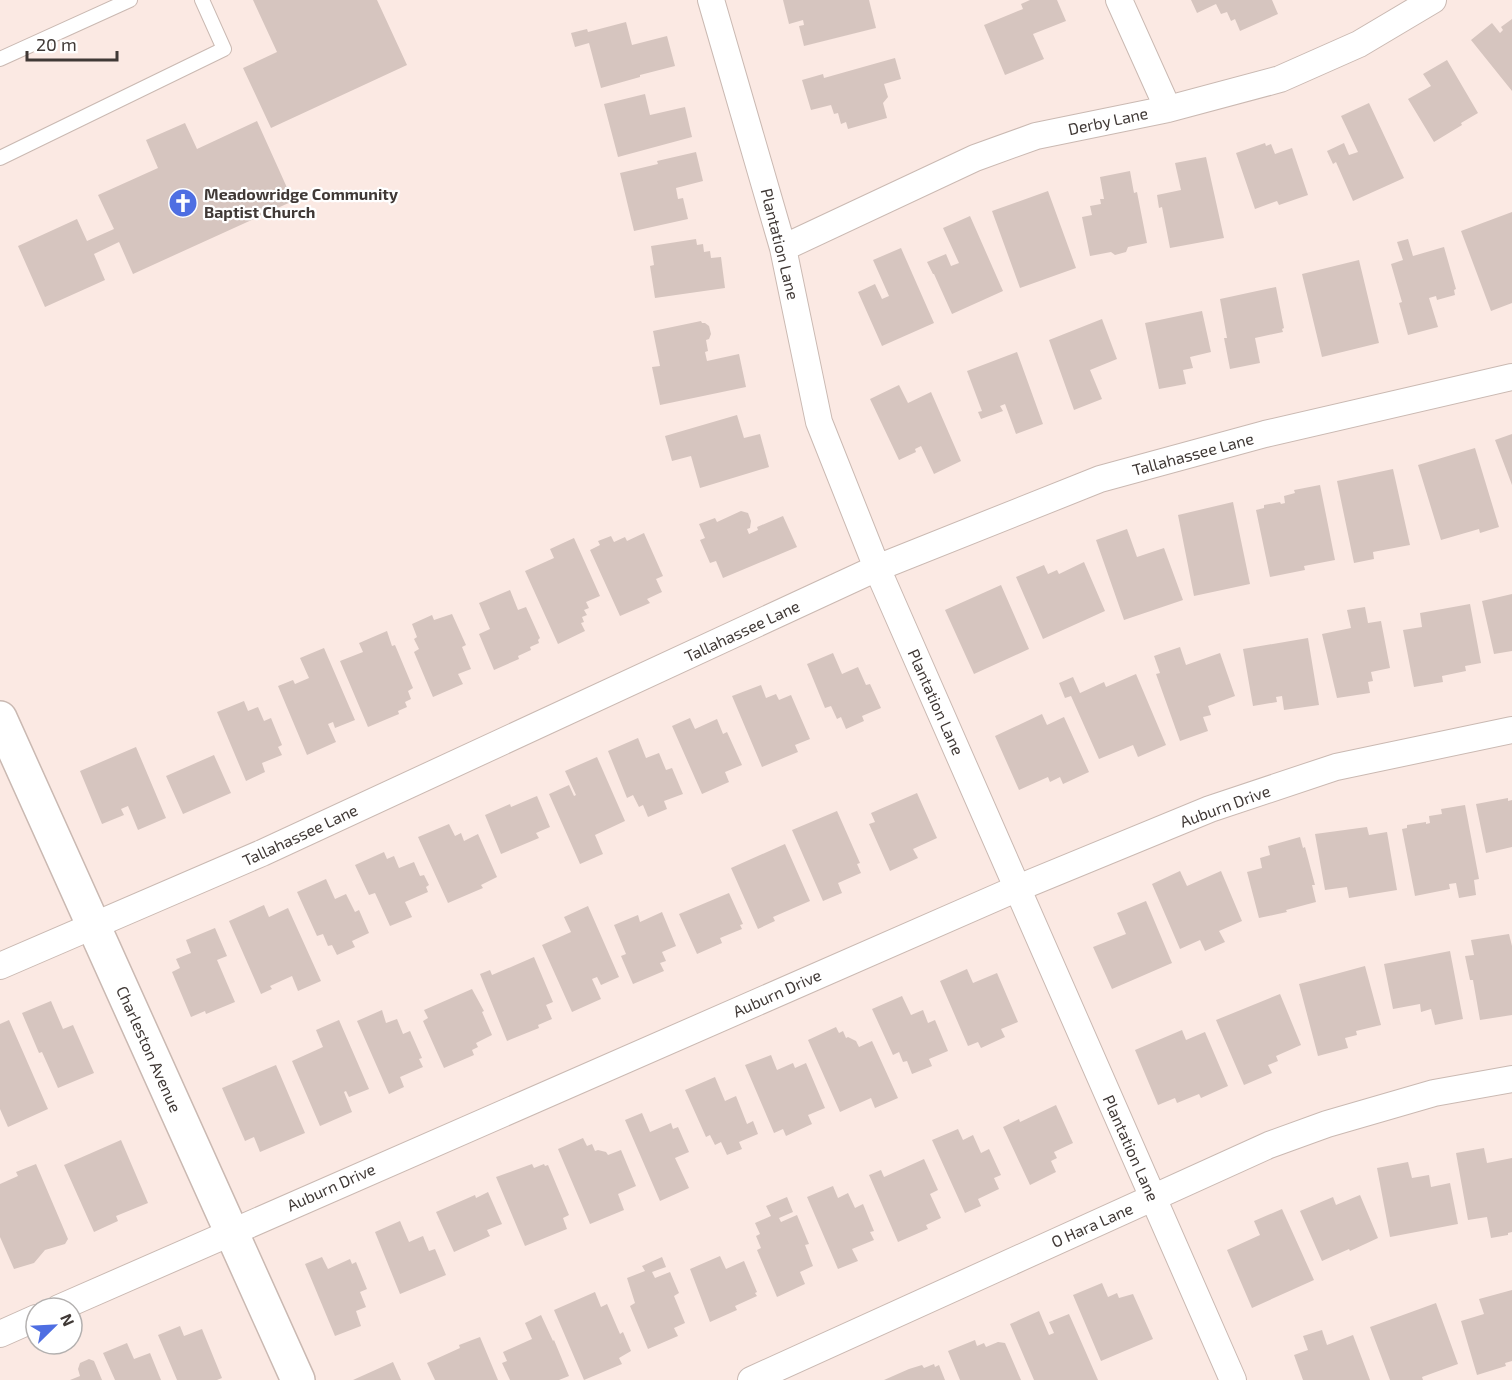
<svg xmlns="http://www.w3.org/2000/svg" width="1512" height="1380" viewBox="0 0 1512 1380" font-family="'Exo 2',sans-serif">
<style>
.building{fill:#d6c5bf}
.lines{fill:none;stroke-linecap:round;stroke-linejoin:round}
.lane-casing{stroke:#cab9b2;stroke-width:16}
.street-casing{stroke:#cab9b2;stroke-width:28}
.secondary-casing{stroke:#cab9b2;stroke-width:36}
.lane{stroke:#fff;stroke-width:14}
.street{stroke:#fff;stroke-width:26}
.secondary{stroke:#fff;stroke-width:33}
.labels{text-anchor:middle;stroke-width:4.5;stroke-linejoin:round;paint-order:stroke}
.street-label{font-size:16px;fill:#403936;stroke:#fff}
.poi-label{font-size:16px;font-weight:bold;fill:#403936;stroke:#fff;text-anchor:start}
</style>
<rect width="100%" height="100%" fill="#fbe9e3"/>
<path class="building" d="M253,0H377L407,65L271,128L243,68L277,52Z
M783,0H869L876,28L804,46L799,26L804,25L803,20L789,24Z
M1030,0H1057L1066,21L1033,34L1044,59L1005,75L984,25L1023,9L1021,4Z
M1191,0H1272L1278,14L1240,31L1235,19L1231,21L1227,12L1221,14L1216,4L1197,13Z
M1512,19V91L1471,40L1492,23L1500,33L1503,30L1501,27Z
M626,22L632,45L667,36L675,66L640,75V77L601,88L589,43L575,47L571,33L587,29L588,32Z
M895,58L901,79L884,84L888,97L883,103L887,118L848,129L846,122L841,124L838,113L834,114L831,105L811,110L802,80L823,74L824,78Z
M1447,60L1478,113L1461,123L1462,125L1434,142L1408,99L1431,86L1423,74Z
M645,94L650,115L685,107L692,137L618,157L604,104Z
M1369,103L1404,178L1353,201L1336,162L1333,164L1327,151L1344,143L1349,155L1358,152L1341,116Z
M257,121L293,201L133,274L119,242L94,254L105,280L45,307L18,246L77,219L87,241L114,229L98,195L158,168L146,140L185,123L197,149Z
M1265,143L1266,146L1271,144L1275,154L1292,148L1308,195L1279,205L1277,201L1255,209L1236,153Z
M696,152L703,181L676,188L678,199L683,198L688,219L634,231L620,173L658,164L657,161Z
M1206,157L1224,238L1170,248L1162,207L1159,208L1157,195L1181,190L1175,163Z
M1130,171L1134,193L1137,192L1147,243L1128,247L1126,252L1115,255L1111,252L1090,256L1082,217L1092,215L1090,206L1101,204L1100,199H1104L1100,177Z
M1048,191L1076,268L1020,288L992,211Z
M1512,212V303L1491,311L1461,231Z
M970,216L1003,291L952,314L934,274H933L927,262L946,254L951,266L959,263L943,228Z
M696,239L697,245L703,244L704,252L710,251L711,258L721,257L725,288L655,298L650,266L654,265L651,246Z
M1408,239L1413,256L1444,247L1456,289L1454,290L1455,295L1437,300L1436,296L1429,298L1438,327L1408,335L1399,303L1402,302L1391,264L1403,260L1397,242Z
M901,248L934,323L882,346L858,292L875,284L882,299L889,296L873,260Z
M1359,260L1379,343L1322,357L1302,274Z
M1276,287L1284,328L1282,329L1283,332L1255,338L1260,363L1230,369L1224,338H1227L1220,299Z
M1202,311L1211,352L1190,357L1193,368L1183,370L1186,384L1159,389L1145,323Z
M1102,319L1117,359L1090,370L1102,399L1074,410L1049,340Z
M701,321L702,323H705L709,326L711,334L709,339L706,340L708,351L705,352L707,361L739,354L746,387L660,405L652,367L660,366L653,331Z
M1017,352L1043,424L1016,434L1005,404L1000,406L1003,411L981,419L978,412L982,411L967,371Z
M899,385L908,403L931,392L961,461L934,474L921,446L915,449L916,452L899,460L870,399Z
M737,415L744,438L760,434L769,467L700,488L691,456L672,461L665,436Z
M1512,434V485L1495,440Z
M1475,448L1499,527L1480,533L1479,529L1441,540L1418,465Z
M1393,469L1410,545L1373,552L1374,559L1354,563L1337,481Z
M1320,485L1335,560L1304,566L1305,570L1270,577L1256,510L1264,508V505L1280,502L1281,504L1285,503L1284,496L1295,493L1294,490Z
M1233,502L1250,584L1194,596L1178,515Z
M741,511L748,513L751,521L750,528L747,529L749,534L758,530L757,527L783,516L797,547L723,578L716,561L710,563L700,540L705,538L699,524L715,518L717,522Z
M1127,529L1137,557L1164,548L1183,600L1124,620L1096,540Z
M644,533L663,576L656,579L662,592L647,599L650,603L620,616L590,550L600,545L598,541L611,536L614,542L625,537L627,541Z
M574,538L600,596L586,602L589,608L584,610L587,615L582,617L584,622L581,623L585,631L558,644L525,571L554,558L550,549Z
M1084,562L1105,611L1043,639L1016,577L1044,565L1048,574L1057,570L1059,574Z
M1001,585L1029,649L974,674L945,610Z
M510,590L518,610L526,607L540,638L538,640L539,643L530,647L531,650L518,656L519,659L494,670L479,634L490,629L479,603Z
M1512,594V651L1494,654L1482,601Z
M1470,604L1481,663L1465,666L1466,671L1442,676L1443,682L1414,687L1403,630L1422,627L1420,613Z
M1365,607L1368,623L1381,621L1390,668L1371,672L1373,681L1368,682L1370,693L1337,698L1322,634L1351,628L1347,610Z
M452,614L466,645L462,647L471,669L458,674L463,684L433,697L414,652L419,649L414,639L417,637L412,624L432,615L434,620Z
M387,631L392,646L395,645L413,688L408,691L411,699L405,702L407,707L398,711L399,714L368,727L340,661L363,652L359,643Z
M1308,638L1319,705L1284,710L1282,696L1276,697L1277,702L1253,706L1243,649Z
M1180,647L1186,665L1220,653L1235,696L1208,706L1211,715L1203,717L1208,731L1180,741L1156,674L1160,673L1154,656Z
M324,648L355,720L335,728L333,722L328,724L336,742L307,755L278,686L293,680L295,684L309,678L300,658Z
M833,653L842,674L858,667L866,685L870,684L881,708L862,716L864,721L846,729L841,717L837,719L831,706L825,708L807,664Z
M1136,674L1166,745L1138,757L1133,745L1099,759L1071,696L1065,698L1059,683L1073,677L1080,693L1104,682L1106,687Z
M761,685L766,698L776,694L779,700L791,695L810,739L795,745L798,752L762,767L732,696Z
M244,701L248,711L258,707L264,721L271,718L282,745L278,747L282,755L262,763L265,772L246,781L217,712Z
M1042,714L1047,725L1064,717L1089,772L1063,784L1060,777L1050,782L1048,777L1019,790L995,736Z
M690,718L695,729L717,719L723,734L727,732L742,765L725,772L729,782L702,794L672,726Z
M638,738L646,758L659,753L666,770L672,768L683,794L664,801L667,809L648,817L643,805L639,807L633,795L627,798L608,751Z
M136,747L166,818L138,830L128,806L121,809L124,815L102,824L80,771Z
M214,755L231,793L183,814L166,776Z
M597,757L625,821L595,835L603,854L580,864L549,794L569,785L574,796L576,795L565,771Z
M917,793L937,838L913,849L918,858L890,871L869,824L875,822L871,813Z
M537,796L550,827L536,833L539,838L501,854L485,815L510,804L511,807Z
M1508,798V801L1512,800V847L1486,853L1476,804Z
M1465,805L1479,879L1474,880L1476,895L1459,898L1456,883L1449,884L1450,889L1415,896L1402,829L1407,828V825L1426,822V824L1430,823L1429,816L1442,814L1441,809Z
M837,811L860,863L857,864L861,873L838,883L842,893L823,901L792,830Z
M449,824L455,836L461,833L464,841L478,834L497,877L481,885L483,888L448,903L418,837Z
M1367,827L1369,835L1387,832L1397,890L1349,898L1347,887L1325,890L1315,834Z
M1300,837L1303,848L1305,847L1315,885H1312L1316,902L1286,910L1287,912L1259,918L1247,872L1262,868L1260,858L1270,855L1268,846Z
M785,844L810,901L773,917L775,921L758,929L731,868Z
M384,852L387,859L394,856L399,868L414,862L420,876L424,875L429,885L426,887L428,892L405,902L412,917L390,926L375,893L369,895L355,865Z
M1180,871L1187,886L1221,871L1242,921L1219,931L1225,942L1205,951L1200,940L1180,949L1152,884Z
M326,879L335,899L346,894L355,912L359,910L369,933L352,941L355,947L337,955L332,945L328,946L323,934L317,936L297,892Z
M729,893L743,924L740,925L742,929L720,938L722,943L697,954L679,914Z
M1146,901L1172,963L1112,989L1093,947L1126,934L1117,913Z
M264,905L269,917L288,908L321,981L298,991L292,976L270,986L272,989L261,994L229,921Z
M588,906L619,977L601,985L597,977L592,979L601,999L572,1012L542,945L571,932L564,917Z
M662,912L676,946L662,952L666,961L660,963L664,971L633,984L621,956L626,954L614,925L638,915L640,922Z
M215,928L227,956L217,960L235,1002L206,1014L205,1011L191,1017L172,972L180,968L176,959L191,953L186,940Z
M1509,934L1512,946V1015L1480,1020L1473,980H1470L1465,956L1474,955L1471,940Z
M1450,951L1463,1019L1435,1025L1431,1009L1421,1012L1420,1004L1393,1009L1384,964Z
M534,957L553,1002L546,1005L552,1019L538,1025L539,1028L507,1041L480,974L490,970L492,975Z
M1365,966L1381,1025L1356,1031L1357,1035L1345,1038L1348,1048L1318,1056L1299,984Z
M967,969L973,983L997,973L1018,1022L1001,1029L1005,1037L981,1048L978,1042L968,1046L940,981Z
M472,989L484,1011L482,1012L492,1035L476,1043L478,1047L472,1050L474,1055L444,1068L423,1021L428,1018L424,1010Z
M1280,994L1301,1045L1276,1056L1278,1061L1268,1065L1272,1073L1244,1085L1216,1020Z
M902,996L911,1015L923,1010L928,1023L935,1020L948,1051L929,1059L932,1066L912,1074L907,1061L903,1062L899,1052L893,1055L872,1009Z
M51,1001L63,1029L73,1025L94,1073L58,1088L42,1052L39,1053L22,1013Z
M382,1010L386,1023L397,1019L403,1034L410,1031L422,1058L419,1059L423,1067L400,1077L404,1087L389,1094L357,1021Z
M9,1020L48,1109L8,1127L0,1109V1024Z
M339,1020L369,1089L349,1097L346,1091L344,1092L352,1112L320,1126L292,1061L323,1047L316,1030Z
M836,1027L839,1033L843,1031L846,1038L848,1037L856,1041L859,1047L872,1041L898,1098L875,1108L871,1098L840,1112L808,1040Z
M1182,1030L1186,1040L1205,1032L1228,1086L1201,1098L1199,1094L1177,1103L1175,1098L1158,1105L1135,1050Z
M771,1055L777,1070L793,1063L795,1068L806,1063L825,1108L808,1115L812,1124L786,1136L783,1129L774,1133L745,1065Z
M276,1065L305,1133L260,1152L254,1137L245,1141L222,1088Z
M715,1077L725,1101L736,1096L747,1124L753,1121L758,1134L739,1142L742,1149L727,1155L721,1142L715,1145L710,1135L706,1137L685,1090Z
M1056,1105L1073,1143L1054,1152L1057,1158L1051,1161L1056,1172L1030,1185L1003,1127L1019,1119L1020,1122Z
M642,1113L650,1132L671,1123L673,1129L678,1127L689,1152L675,1158L689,1188L660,1201L625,1120Z
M958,1129L963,1140L973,1135L981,1153L989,1149L1001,1175L994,1178L999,1189L978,1199L981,1206L965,1213L932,1140Z
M583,1138L587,1146L592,1144L595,1151L598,1150L606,1152L608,1155L621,1150L636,1186L618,1194L624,1210L590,1224L558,1149Z
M121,1140L148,1203L116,1216L118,1221L94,1232L64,1165Z
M1484,1148L1487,1163L1512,1158V1232L1508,1233V1235L1491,1238L1487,1217L1468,1220L1456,1153Z
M924,1159L938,1190L930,1194L941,1218L926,1225L928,1229L898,1242L869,1175L881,1170L884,1177Z
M1408,1162L1412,1178L1429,1175L1431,1187L1450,1183L1458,1224L1390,1237L1377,1168Z
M36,1164L68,1239L65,1244L45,1250L34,1263L14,1269L0,1237V1184L18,1176L16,1172Z
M532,1164L534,1168L544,1164L545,1166L548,1165L569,1215L563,1218L567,1229L525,1246L496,1177Z
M833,1186L838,1198L848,1193L855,1208L863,1204L874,1231L870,1232L874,1240L852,1249L858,1261L838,1269L807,1197Z
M488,1192L502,1224L487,1230L490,1236L454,1252L436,1212L475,1195L476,1198Z
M1360,1195L1378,1238L1350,1251L1349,1249L1322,1261L1300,1211L1333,1197L1336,1205Z
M787,1197L793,1212L779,1218L781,1222L797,1215L809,1244L805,1245L813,1266L800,1272L805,1284L777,1297L757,1250L761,1248L756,1236L760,1234L755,1223L771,1216L766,1206Z
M1282,1209L1314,1280L1252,1308L1227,1250L1260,1235L1254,1221Z
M400,1221L409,1242L423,1236L429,1251L435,1249L446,1275L400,1294L375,1232Z
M720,1256L726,1269L744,1261L757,1292L755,1293L757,1296L735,1306L737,1310L710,1322L690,1269Z
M322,1257L328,1269L350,1259L352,1264L356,1262L367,1289L360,1292L366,1307L356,1311L361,1326L335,1336L305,1264Z
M662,1257L666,1267L652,1272L655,1278L670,1272L679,1293L674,1296L685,1323L674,1328L678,1336L648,1349L630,1306L635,1303L627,1278L645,1271L642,1266Z
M1102,1283L1108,1297L1117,1293L1119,1298L1133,1294L1153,1339L1101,1361L1073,1295Z
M1512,1290V1361L1505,1363L1506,1366L1477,1375L1461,1321L1484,1314L1479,1299Z
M595,1292L601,1307L607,1304L620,1334L623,1332L631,1351L619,1358L622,1364L584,1380L554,1310Z
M1436,1303L1458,1364L1422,1377L1423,1380H1390L1370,1327Z
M1039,1311L1049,1335L1054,1333L1049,1322L1069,1314L1098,1380H1034L1010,1324Z
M541,1315L553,1341L554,1340L569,1376L559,1380H510L502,1363L507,1361L503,1352L532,1339L525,1323Z
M180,1326L184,1336L202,1329L222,1378L217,1380H177L158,1335Z
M1322,1330L1327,1345L1353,1335L1370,1380H1303L1294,1355L1308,1350L1303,1336Z
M480,1337L498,1380H435L427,1363L460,1348L459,1345Z
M975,1340L977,1346L984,1343L986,1347L998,1342L1005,1343L1021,1380H960L948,1351Z
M127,1343L134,1359L150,1353L161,1380H115L103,1353Z
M89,1359L94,1361L102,1380H70L80,1376L78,1369L80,1363Z
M393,1362L401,1380H353Z
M934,1364L935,1367L939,1365L945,1380H884L909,1369L922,1365L924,1368Z"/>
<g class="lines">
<g class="lane-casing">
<path id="lane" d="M0,59L130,0
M0,158L224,49L202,0"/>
</g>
<g class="street-casing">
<path id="street" d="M711,0L783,248L819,422L877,568L1233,1380
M1119,0L1168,109
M783,248L975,158L1036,136L1168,109L1280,79L1359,44L1433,0
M0,966L262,853L877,568L1100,479L1265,434L1512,377
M59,1308L1018,888L1210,809L1336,767L1512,730
M0,1334L36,1318
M751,1380L1269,1145L1327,1124L1434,1093L1512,1079"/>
</g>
<g class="secondary-casing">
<path id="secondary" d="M0,718L298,1380"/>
</g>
<use href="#lane" class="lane"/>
<use href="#street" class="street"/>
<use href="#secondary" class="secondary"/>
</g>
<defs>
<g id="church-disc" transform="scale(1.5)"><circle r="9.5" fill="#4e6ee2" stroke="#fff"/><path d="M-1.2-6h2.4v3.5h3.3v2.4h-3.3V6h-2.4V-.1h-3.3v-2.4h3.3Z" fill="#fff"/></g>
</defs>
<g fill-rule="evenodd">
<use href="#church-disc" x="183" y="203"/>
</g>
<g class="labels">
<g class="street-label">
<text transform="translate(1108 121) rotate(-12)" y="6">Derby Lane</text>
<text transform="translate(780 244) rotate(76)" y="6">Plantation Lane</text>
<text transform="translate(1193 454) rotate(-15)" y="6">Tallahassee Lane</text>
<text transform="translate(742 631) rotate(-25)" y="6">Tallahassee Lane</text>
<text transform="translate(936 702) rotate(66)" y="6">Plantation Lane</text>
<text transform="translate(1225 806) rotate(-20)" y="6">Auburn Drive</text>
<text transform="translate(300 835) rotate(-25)" y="6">Tallahassee Lane</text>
<text transform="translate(777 993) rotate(-24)" y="6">Auburn Drive</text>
<text transform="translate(149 1049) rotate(66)" y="6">Charleston Avenue</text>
<text transform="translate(1131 1148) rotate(66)" y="6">Plantation Lane</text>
<text transform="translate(331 1187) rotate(-24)" y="6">Auburn Drive</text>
<text transform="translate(1092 1225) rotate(-24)" y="6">O Hara Lane</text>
</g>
<g class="poi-label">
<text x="204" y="200">Meadowridge Community<tspan x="204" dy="18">Baptist Church</tspan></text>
</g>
</g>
<g transform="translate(54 1326) rotate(66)"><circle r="28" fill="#ffffff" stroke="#b3b0af" stroke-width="1.5"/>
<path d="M0-4.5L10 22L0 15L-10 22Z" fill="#4e6ee2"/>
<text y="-9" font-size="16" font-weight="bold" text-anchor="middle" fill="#403936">N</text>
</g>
<path d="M27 51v9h90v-9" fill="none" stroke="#403936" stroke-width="3"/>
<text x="36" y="51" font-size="18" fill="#403936" stroke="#ffffff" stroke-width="4.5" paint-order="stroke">20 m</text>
</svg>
